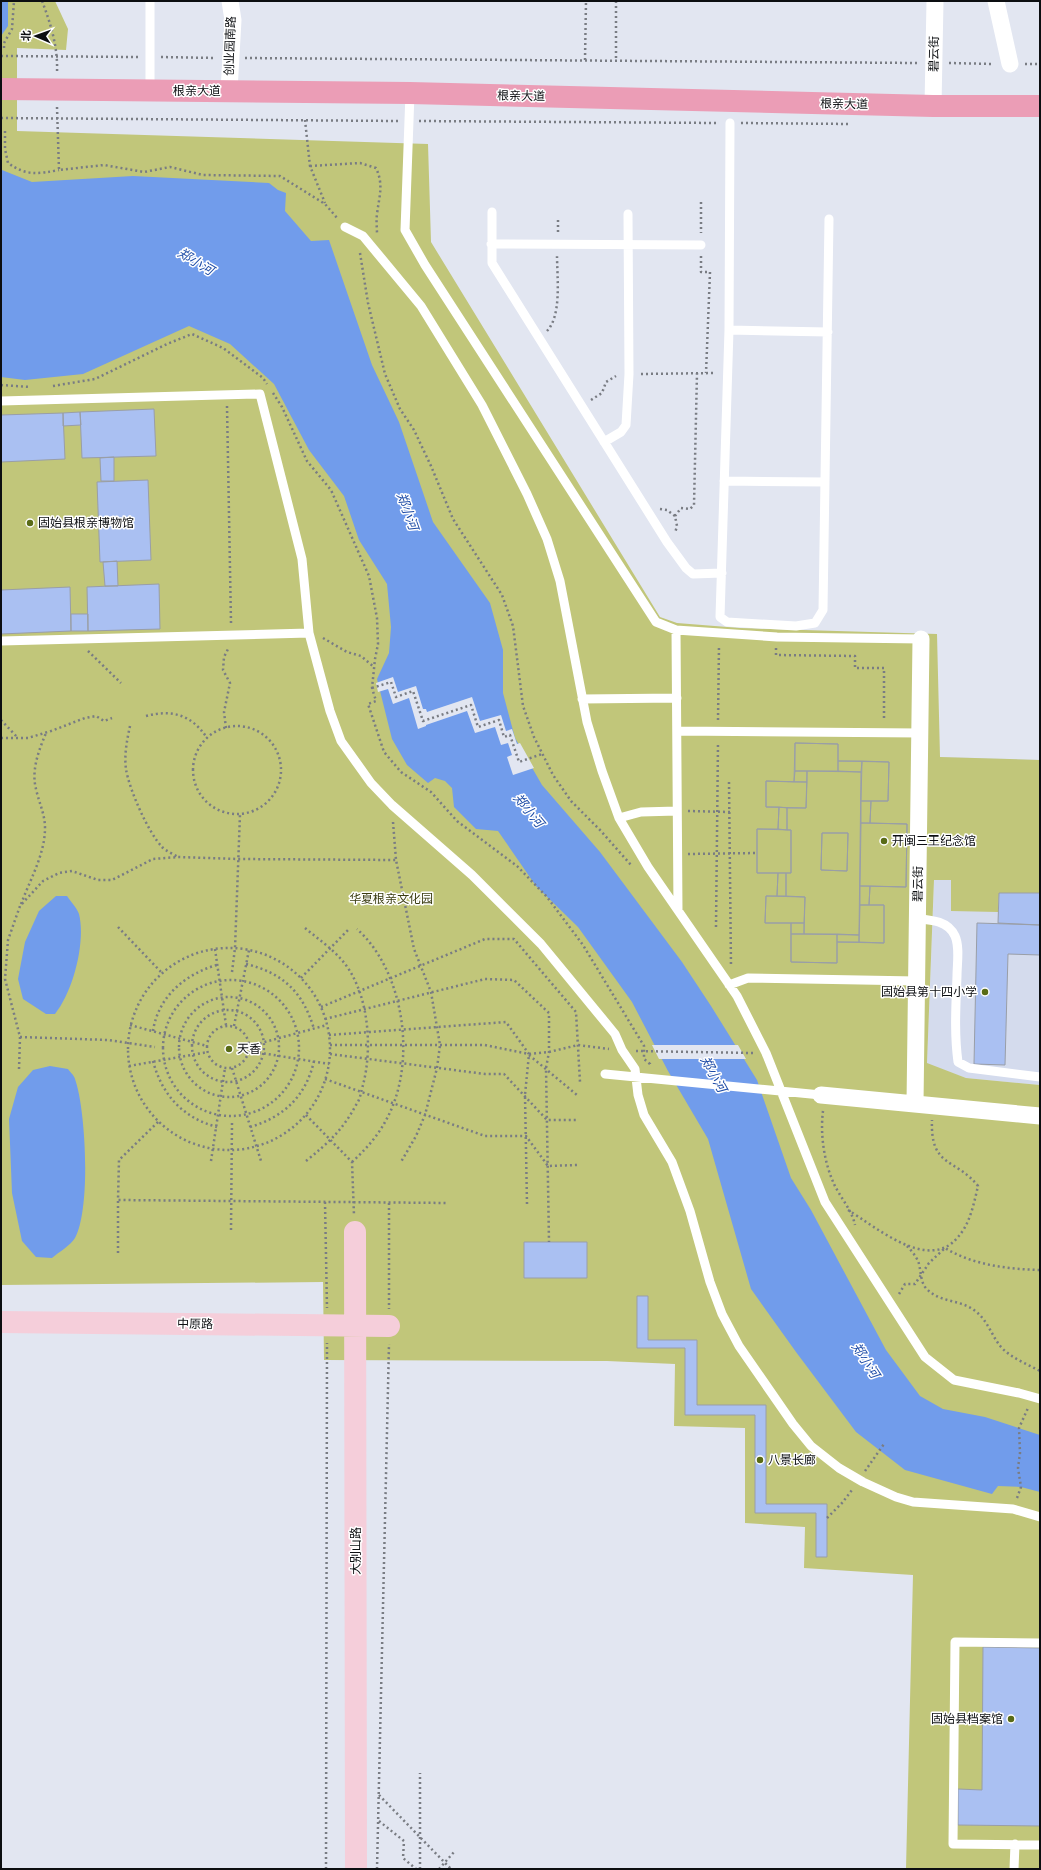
<svg xmlns="http://www.w3.org/2000/svg" width="1041" height="1870" viewBox="0 0 1041 1870" font-family="Signika,'Noto Sans SC',sans-serif">
<style>
.built{fill:#d4dbed}
.green{fill:#c1c67a}
.water{fill:#719ceb}
.pier{fill:#e2e6f1}
.building{fill:#aac0f2;stroke:#999ea7;fill-rule:evenodd}
.lines{fill:none;stroke-linecap:round;stroke-linejoin:round}
.path{stroke:#797c83;stroke-width:2.5;stroke-dasharray:2 3;stroke-linecap:butt}
.lane{stroke:#fff;stroke-width:9}
.street{stroke:#fff;stroke-width:17}
.secondary{stroke:#f5ceda;stroke-width:22}
.primary{stroke:#eb9db6;stroke-width:22}
.poi-dot{fill:#596b17;stroke:#fff;stroke-width:1.5}
.labels{text-anchor:middle;stroke-width:3;stroke-linejoin:round;paint-order:stroke}
.street-label{font-size:12px;fill:#0c0e11;stroke:#fff}
.poi-label{font-size:12px;fill:#0c0e11;stroke:#fff;text-anchor:start}
.park-label{font-size:12px;fill:#3a3c11;stroke:#fff}
.water-label{font-size:13px;font-style:italic;fill:#1e4ca7;stroke:#fff}
</style>
<rect width="100%" height="100%" fill="#e2e6f1"/>
<path class="built" d="M939,757L1040,760V1085L966,1078L927,1064Z"/>
<path class="green" d="M1,1H55L68,29L66,50L17,48V131L428,144L431,242L660,617L677,623L740,628L937,634L940,757L1040,760V893H999L998,912L951,911V880H934L927,1063L966,1078L1040,1085V1869H906L913,1575L804,1568L805,1527L745,1523V1428L674,1426L675,1364L607,1361L324,1360L323,1282L1,1285Z"/>
<path class="water" d="M1,1H8V26L1,36Z
M1,166L2,170L32,182L133,176L269,183L278,190L286,193L285,211L311,241L329,240L372,365L399,422L433,522L490,603L503,650V693L515,738L542,785L600,852L682,962L711,1006L757,1080L791,1178L811,1210L886,1350L920,1396L943,1409L985,1417L1040,1435V1492L1021,1487L998,1486L992,1494L905,1470L856,1432L796,1352L751,1289L708,1139L668,1071L632,1002L578,927L536,886L498,831L476,829L454,807L452,788L445,781L435,778L428,783L407,765L392,739L377,679L389,653L391,627L387,584L359,540L344,496L309,450L274,384L230,344L189,326L83,374L25,380L1,377Z
M56,896H67C71,902 77,908 79,914C86,942 73,992 55,1014H46L23,999L18,979L25,942L39,911Z
M50,1066L68,1069C70,1072 74,1075 75,1079C86,1110 91,1209 75,1238C71,1245 59,1252 52,1258L36,1257L22,1241L12,1193L9,1119L18,1087L33,1070Z"/>
<path class="pier" d="M393,677L398,692L416,686L423,709H426L427,712L472,697L480,721L501,715L506,731L512,729L517,744L520,743L534,768L513,775L507,757L512,755L508,743L501,745L495,727L475,733L467,711L426,725V726L418,729L409,698L393,704L388,689L378,692L376,683Z
M652,1045H738L746,1059H659Z"/>
<path class="building" d="M154,409L156,456L82,458L80,412Z
M80,412L81,425L63,426V413Z
M63,413L65,459L1,462V415Z
M114,457V481H101L100,458Z
M148,480L151,560L100,562L97,482Z
M117,561L118,586H105L103,562Z
M159,584L160,629L88,631L87,587Z
M70,587L71,631L1,634V590Z
M71,614H88V631H71Z
M795,743L838,744V761L889,762L888,801H871L870,823L907,824L906,887L870,886L869,905H884V943L837,942V963L791,962V923H765L766,896H777L778,873H757V829H778L779,807H766V781L794,782ZM807,771L861,772L859,935L804,934L805,897L786,896V873H791V830H787V808H806Z
M795,743L838,744V771H795Z
M838,761H862L861,772L838,771Z
M862,761L889,762L888,801H861Z
M795,771H807V782H794Z
M766,781L807,782L806,808L766,807Z
M861,801H871L870,823H861Z
M779,807L787,808V830L778,829Z
M861,823L907,824L906,887L860,886Z
M757,829L791,830V873H757Z
M822,833H848L847,871L821,870Z
M822,833H848L847,871L821,870Z
M778,873H786V896H777Z
M860,886H870L869,905H860Z
M999,893H1040V925L998,923Z
M766,896L805,897L804,923H765Z
M860,905H884V943L859,942Z
M791,923H804V934H791Z
M977,923L1040,925V955L1008,954L1005,1065L974,1064Z
M791,934H837V963L791,962Z
M837,934L859,935V942H837Z
M524,1242H587V1278H524Z
M637,1296H648V1340H697V1405H766V1504H827V1557H816V1513H755V1415H685V1348H637Z
M983,1647L1040,1648V1826L958,1825V1789L982,1790Z"/>
<g class="lines">
<path class="path" d="M42,1C51,24 58,48 57,72
M616,1V61
M4,48V43L12,29L14,1
M1,56L138,57
M161,57L216,58
M245,58L918,63
M585,60L586,1
M949,63L994,64
M1025,64H1040
M57,107L59,170L104,165L144,172L170,167L203,175L280,176L325,204L338,219
M1,118L398,121
M305,120L310,166L325,203
M419,121L718,123
M741,123L850,124
M5,131V149L8,163C26,176 38,174 59,170
M310,166L360,163L376,168C384,185 379,197 377,214C376,221 377,228 377,234
M701,202V233
M558,232V219
M360,253L368,303L385,374L400,409L414,430L431,466L453,519L502,595L513,626L523,706L534,737L553,775L571,801L600,830L631,865
M701,256V272H710L706,373
M547,331C562,315 557,277 557,255
M641,374L716,373
M1,385L30,387
M53,386L95,379L167,344L192,334L223,348L263,378L267,384
M273,393L282,407L307,461L331,490L369,576L377,618L378,644L375,659L372,688L376,701L368,704L384,752L401,772L431,792L457,821L517,866L547,897L583,945L644,1046V1059L650,1064V1067
M591,400L602,393L606,382L616,376
M227,406L231,623
M660,509L667,510L675,516L677,526L675,533
M675,516L681,508L690,509L694,505L697,373
M323,638L347,652L361,656L374,667
M776,648V655L855,656V668H884V720
M88,651L121,683
M372,688L391,682L396,697L413,691L423,721L471,705L478,727L499,720L504,737L510,735L519,762L542,754
M146,716C172,709 192,715 207,738
M1,720L18,738
M718,720L719,645
M130,726C127,740 124,755 126,769C129,789 148,832 162,847C166,851 173,854 178,857
M193 770a44 44 0 1 1 88 0a44 44 0 1 1-88 0Z
M226,728L224,712L230,683L223,670L224,657L229,647
M1,738H28L51,731L85,718L96,716L104,721L112,718
M729,782L731,967
M688,811L730,812
M393,822L396,860L414,949L431,992L440,1045L437,1068L425,1115L416,1136L401,1162
M688,854L757,853
M21,904C30,880 45,854 45,828C45,814 39,803 36,789C31,770 39,750 46,733
M118,927L162,973
M716,927L718,743
M305,928C317,938 330,947 340,958C369,989 373,1047 363,1085C361,1092 360,1100 356,1105C342,1131 328,1143 306,1161
M128 1049a101 101 0 1 1 202 0a101 101 0 1 1-202 0Z
M215,949L226,1025
M246,964C283,973 303,992 314,1029
M232,972L235,948L240,814
M301,978L349,929
M163 1048a68 68 0 1 1 136 0a68 68 0 1 1-136 0Z
M179 1047a50 50 0 1 1 100 0a50 50 0 1 1-100 0Z
M321,1007L485,939H514L576,1012L580,1082
M192 1046a36 36 0 1 1 72 0a36 36 0 1 1-72 0Z
M325,1019L485,979L514,980L549,1013V1052L546,1068L549,1242
M130,1025L207,1046
M207 1047a21 21 0 1 1 42 0a21 21 0 1 1-42 0Z
M234,1026L249,950
M153,1031C158,997 185,974 217,965
M329,1035L506,1022L529,1054L525,1095L527,1204
M20,1037L108,1040L155,1047
M330,1045H485L529,1054L549,1052L578,1045L609,1049
M250,1046L327,1025
M249,1051L329,1064
M636,1051L753,1053
M330,1054L485,1074H504L547,1120H577
M529,1055L577,1095
M153,1061C162,1095 183,1118 217,1127
M129,1066L208,1052
M232,1068L261,1161
M19,1069L20,1037L5,979L8,940L20,906L43,881L59,873L72,871L98,880H112L153,859L178,857L238,859L396,860
M325,1079L485,1136H526L548,1166L577,1165
M823,1111C820,1134 824,1162 834,1184C840,1197 852,1210 855,1225
M306,1115L352,1162L354,1215
M158,1122L119,1160L118,1200L448,1203
M250,1127C284,1117 306,1096 314,1061
M211,1161L225,1068
M352,1162C365,1150 377,1137 385,1122C418,1065 405,972 357,929
M325,1202L327,1308
M389,1203V1309
M848,1210C876,1227 929,1273 958,1237C970,1224 974,1203 978,1186C956,1158 930,1168 932,1120
M231,1230L232,1122
M907,1246C911,1250 915,1255 918,1261C921,1268 920,1280 925,1287C938,1303 959,1299 974,1310C988,1320 991,1335 1001,1347C1011,1358 1027,1364 1040,1371
M118,1253V1200
M899,1294L905,1284H915L929,1263L945,1248C973,1265 1007,1269 1040,1270
M865,1471L884,1444
M1017,1498L1021,1487L1018,1468L1020,1453L1019,1428L1028,1408
M827,1518L842,1503L852,1490
M379,1795L451,1869
M379,1821L404,1841L403,1858L416,1869
M326,1869L327,1343
M377,1869L389,1344
M420,1869V1773
M439,1869L454,1852"/>
<path class="lane" d="M150,91V1
M410,93L405,230L425,265L656,622L676,630L777,637L921,639
M730,123L729,330L720,617L727,622L796,626L815,623L823,610L829,219
M492,212V263L667,542L686,568L693,574L722,573
M345,227L363,236L421,306L482,405L527,494L547,539L560,581L587,722L602,771L619,818L648,867L737,996L766,1053L825,1202L925,1357L954,1380L1019,1393L1040,1399
M491,244L701,245
M729,330L828,332
M1,401L260,394L302,559L309,633L330,711L341,741L371,783L392,805L472,875L541,944L615,1034L622,1050L635,1069L638,1095L644,1115L672,1162L690,1211L710,1282L722,1314L739,1346L793,1424L811,1446L839,1468L863,1482L896,1497L913,1502L1013,1509L1040,1517
M604,442L621,432L626,425L629,374L628,214
M724,481L825,482
M676,630L678,910
M1,641L309,633
M582,699L677,698
M677,731L920,733
M619,818L641,812L677,811
M918,919C932,920 948,921 955,936C960,947 957,964 957,976C956,1004 954,1033 958,1062L969,1068L1040,1077
M729,985L748,978L917,981
M605,1074L821,1095
M1040,1643L955,1642L953,1844L1040,1845
M1014,1869L1015,1844"/>
<path class="street" d="M996,1L1010,64
M229,91L233,20L230,1
M933,106L935,1
M821,1095L1040,1116
M915,1104L921,639"/>
<path class="secondary" d="M355,1232L356,1869
M1,1322L389,1326"/>
<path class="primary" d="M1,89L410,93L933,106H1040"/>
</g>
<g class="poi-dot">
<circle cx="30" cy="523" r="4"/>
<circle cx="884" cy="841" r="4"/>
<circle cx="985" cy="992" r="4"/>
<circle cx="229" cy="1049" r="4"/>
<circle cx="760" cy="1460" r="4"/>
<circle cx="1011" cy="1719" r="4"/>
</g>
<g class="labels">
<g class="street-label">
<text transform="translate(230 46) rotate(-88)" y="4">创业园南路</text>
<text transform="translate(934 54) rotate(-89)" y="4">碧云街</text>
<text x="197" y="95">根亲大道</text>
<text transform="translate(521 96) rotate(1)" y="4">根亲大道</text>
<text transform="translate(844 104) rotate(1)" y="4">根亲大道</text>
<text transform="translate(918 884) rotate(-89)" y="4">碧云街</text>
<text transform="translate(195 1324) rotate(1)" y="4">中原路</text>
<text transform="translate(356 1551) rotate(-90)" y="4">大别山路</text>
</g>
<g class="poi-label">
<text x="38" y="527">固始县根亲博物馆</text>
<text x="892" y="845">开闽三王纪念馆</text>
<text x="977" y="996" text-anchor="end">固始县第十四小学</text>
<text x="237" y="1053">天香</text>
<text x="768" y="1464">八景长廊</text>
<text x="1003" y="1723" text-anchor="end">固始县档案馆</text>
</g>
<g class="park-label">
<text x="391" y="903">华夏根亲文化园</text>
</g>
<g class="water-label">
<text transform="translate(196 261) rotate(31)" y="5">郑小河</text>
<text transform="translate(408 511) rotate(70)" y="5">郑小河</text>
<text transform="translate(529 810) rotate(50)" y="5">郑小河</text>
<text transform="translate(714 1074) rotate(61)" y="5">郑小河</text>
<text transform="translate(866 1360) rotate(57)" y="5">郑小河</text>
</g>
</g>
<rect width="1041" height="1870" fill="none" stroke="#0c0e11" stroke-width="4"/>
<g transform="translate(36 36) rotate(272)" stroke="#ffffff" stroke-width="3" paint-order="stroke">
<path d="M0-3L7 15L0 10L-7 15Z" fill="#0c0e11"/>
<text y="-6" font-size="11" font-weight="bold" text-anchor="middle" fill="#0c0e11">北</text>
</g>
</svg>
